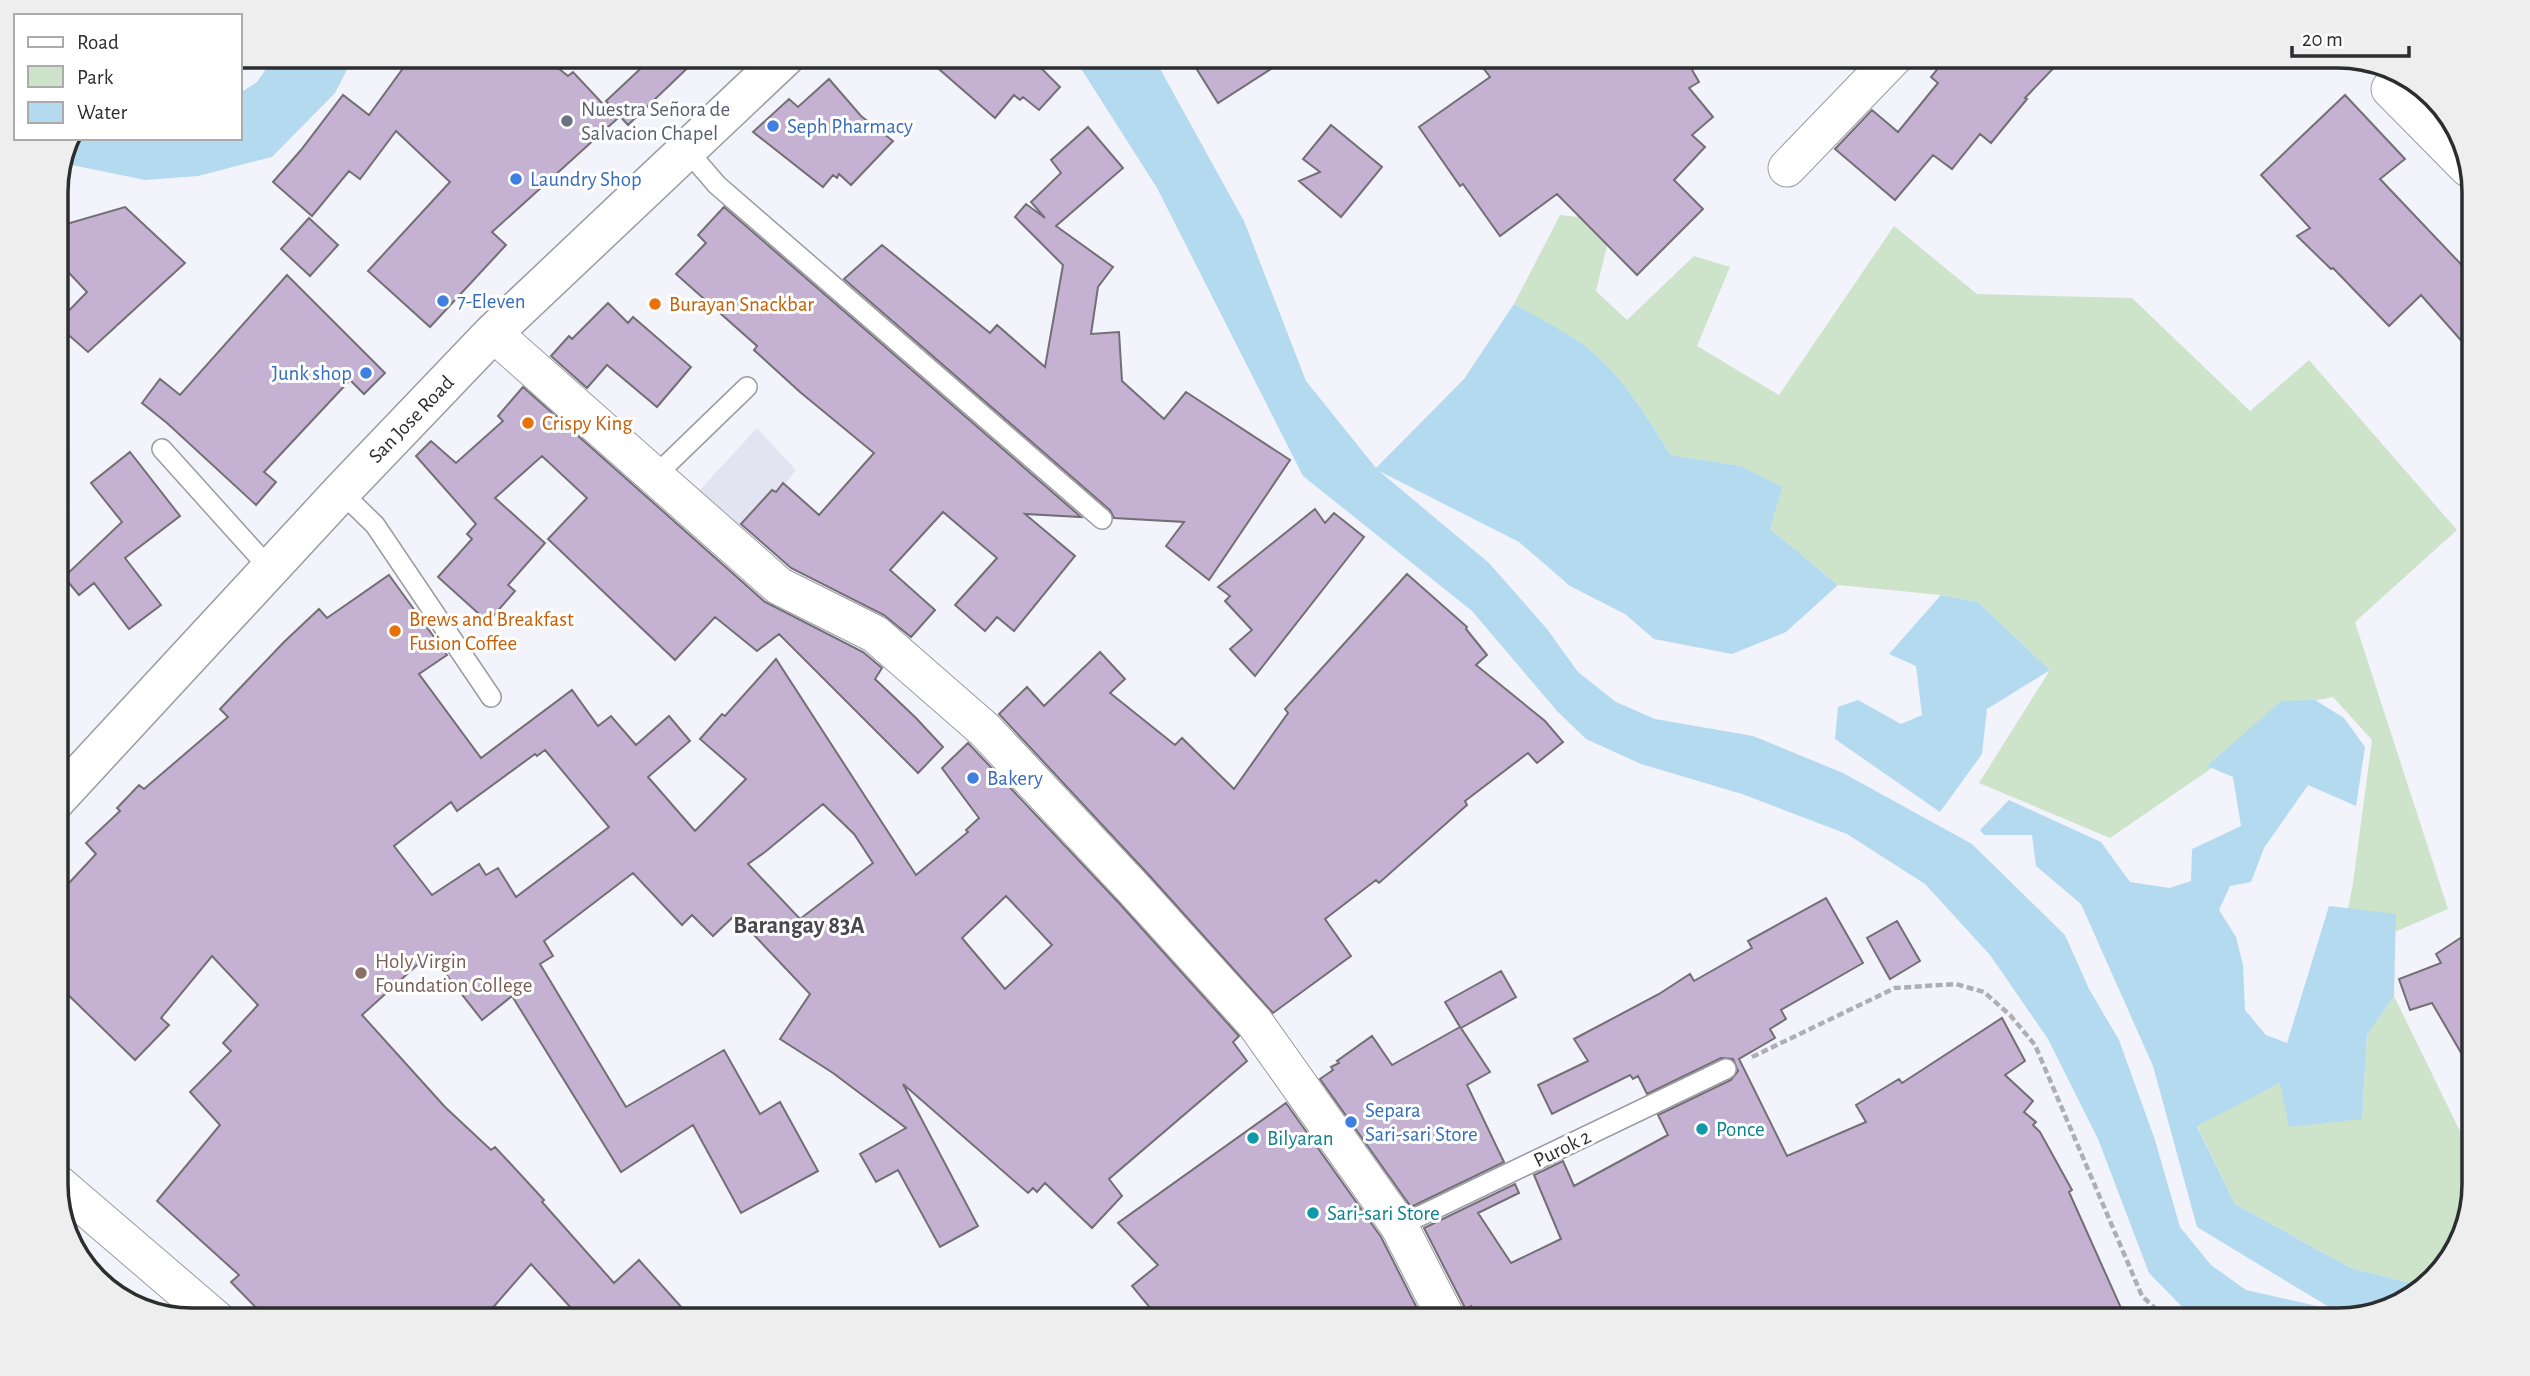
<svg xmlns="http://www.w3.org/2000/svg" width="2530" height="1376" viewBox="0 0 2530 1376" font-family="'Alegreya Sans',sans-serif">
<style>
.built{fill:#e3e4f2}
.green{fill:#cde4cb}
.water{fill:#b4daf0}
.building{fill:#c5b1d2;stroke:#726f75;stroke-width:2;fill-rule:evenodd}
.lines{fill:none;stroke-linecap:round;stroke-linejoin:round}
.service-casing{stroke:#9b9ba2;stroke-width:22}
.minor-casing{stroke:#9b9ba2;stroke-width:39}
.secondary-casing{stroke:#9b9ba2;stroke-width:41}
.path{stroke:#aeaeb4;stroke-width:4.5;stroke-dasharray:7 3.5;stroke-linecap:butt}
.service{stroke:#fff;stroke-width:19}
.minor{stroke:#fff;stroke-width:37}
.secondary{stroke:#fff;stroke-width:38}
.worship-dot{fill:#6b7280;stroke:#fff;stroke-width:2.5}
.shop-dot{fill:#3f7fe0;stroke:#fff;stroke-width:2.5}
.food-dot{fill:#e8710a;stroke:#fff;stroke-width:2.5}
.education-dot{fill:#8d6e63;stroke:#fff;stroke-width:2.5}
.culture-dot{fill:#0f9aa8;stroke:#fff;stroke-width:2.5}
.labels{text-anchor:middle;stroke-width:6;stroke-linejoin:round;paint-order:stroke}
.worship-label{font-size:21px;fill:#5b616d;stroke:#fff;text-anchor:start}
.shop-label{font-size:21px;fill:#366cbe;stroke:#fff;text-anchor:start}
.food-label{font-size:21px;fill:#c56008;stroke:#fff;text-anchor:start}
.street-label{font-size:21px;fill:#2c2d2f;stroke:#fff}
.education-label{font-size:21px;fill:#785e54;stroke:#fff;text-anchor:start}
.culture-label{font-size:21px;fill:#0d838f;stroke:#fff;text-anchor:start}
.quarter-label{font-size:24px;font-weight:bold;fill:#47474d;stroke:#fff}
.rim{fill:none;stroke:#2c2d2f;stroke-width:3.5}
</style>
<rect width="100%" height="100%" fill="#f3f3fb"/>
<path class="built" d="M757,428L796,470L744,534L697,493Z"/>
<path class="green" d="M1560,215L1613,221L1596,291L1627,320L1694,256L1730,267L1697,346L1779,395L1894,226L1977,294L2132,298L2250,411L2309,360L2457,530L2355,622L2448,909L2339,956L2353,883L2372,740L2333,697L2303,703L2231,755L2110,838L1979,783L2050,670L1978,602L1941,595L1838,585L1770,529L1741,466L1671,455C1646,416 1621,373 1584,345C1562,330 1537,318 1514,304Z
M2394,996L2474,1160V1184L2460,1244L2423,1286L2351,1268L2235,1204L2197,1125L2280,1083L2362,1119L2367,1035Z"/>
<path class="water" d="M275,56H354L335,93L272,157L198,176L145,180L62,163L68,138H240V93L257,82Z
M1073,56H1153L1244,221L1306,381L1376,468L1464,379L1514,304C1537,317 1562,330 1584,345C1621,373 1646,416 1671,455L1741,466L1782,487L1770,529L1838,585L1786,632L1732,654L1654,639L1625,614L1570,586L1519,542L1379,471L1489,563L1547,629L1578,672L1616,702L1655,719L1753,736L1843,773L1972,844L2065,935L2089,989L2119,1040L2155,1140L2180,1227L2211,1265L2246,1290L2334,1310L2197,1227L2153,1066L2081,904L2036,866L2032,835H1984L1980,830L2009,800L2101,842L2130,882L2169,888L2191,881L2192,849L2241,826L2233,777L2207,766L2281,701L2315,700L2344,718L2365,747L2356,806L2308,785L2264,848L2251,882L2230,886L2219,910L2236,937L2243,965L2245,1010L2266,1035L2287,1043L2329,906L2396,914L2394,996L2367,1035L2362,1119L2289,1127L2280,1083L2197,1126L2235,1204L2351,1268L2423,1286L2413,1297L2338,1320H2195L2149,1273L2098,1139L2048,1039L1990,955L1925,884L1847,834L1742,794L1641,764L1586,739L1557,711L1472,611L1303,476L1157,188Z
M1941,595L1978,602L2050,670L1987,709L1982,754L1940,812L1835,739L1838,707L1858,700L1901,724L1922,715L1916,666L1889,654Z"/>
<path class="building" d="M412,56H543L568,76L573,72L617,119L492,232L506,245L430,327L368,271L450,182L396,131L360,179L349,171L312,216L273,182L301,150L343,95L369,115Z
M654,56H700L628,125L606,101Z
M924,56H1029L1060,87L1039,110L1023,97L1020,100L1014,95L995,118Z
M1214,56H1291L1218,103L1196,68Z
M1474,56H1684L1699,82L1689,88L1713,117L1692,135L1705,147L1674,180L1703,209L1637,275L1557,194L1500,236L1463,184L1460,186L1419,127L1490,77Z
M1948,56H2065L2025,98L2027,99L1991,143L1980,134L1952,169L1933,155L1895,200L1835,149L1872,110L1898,132L1938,83L1931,77Z
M829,79L861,116L893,141L851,185L839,174L837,178L833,175L823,187L753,132L789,99L798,107Z
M2345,95L2405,159L2380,179L2474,278V355L2421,295L2389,326L2333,268L2331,269L2297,236L2310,228L2261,175Z
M1331,125L1382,167L1341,217L1299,181L1320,172L1303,159Z
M1088,127L1123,168L1056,226L1113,267L1098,287L1091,334L1119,332L1122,381L1164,419L1186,392L1290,460L1209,580L1166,546L1184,522L1114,518L1110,510L844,279L882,245L990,333L997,325L1045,367L1063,265L1015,217L1026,204L1045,218L1031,202L1061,173L1051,160Z
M125,207L185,263L88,352L56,324L87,292L56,259V227Z
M724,207L1081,517L1025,514L1075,556L1014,631L997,617L985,631L955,605L997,558L943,512L890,570L935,610L911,637L884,615L791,568L741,524L772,490L776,492L783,483L819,515L874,453L800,392L754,350L757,346L676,274L706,243L698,235Z
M309,218L338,245L310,276L281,249Z
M287,275L385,373L364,394L350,380L264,472L276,482L256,505L167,423L142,403L160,379L180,395Z
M608,303L628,323L633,317L691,367L657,407L607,365L587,388L551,356L569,336L572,339Z
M523,387L765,602L863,652L882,668L875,679L916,718L943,747L918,773L779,634L757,651L715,617L675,660L548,539L587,498L542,456L495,498L545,543L508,585L515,591L488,622L438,577L472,539L467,534L476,524L416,456L431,441L456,463L503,421L498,416Z
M130,452L180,516L125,558L161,605L129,629L94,583L79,595L64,577L122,522L91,483Z
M1315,509L1325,523L1334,513L1364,537L1255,676L1230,649L1252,630L1225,601L1230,596L1218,587Z
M1407,574L1467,627L1466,629L1487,655L1476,665L1545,721L1563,742L1537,763L1528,753L1465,801L1467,805L1379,883L1376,880L1325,919L1351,956L1273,1013L1148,874L999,714L1027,687L1044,706L1100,652L1125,679L1110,693L1175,745L1182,738L1234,789L1288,713L1285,709Z
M389,575L447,655L419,674L481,758L572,690L598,726L611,716L636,745L669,716L690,741L648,777L695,831L746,779L700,739L722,714L725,716L776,659L916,875L968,832L966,830L979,818L942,768L968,743L1118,902L1239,1036L1233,1042L1247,1061L1109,1179L1122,1196L1092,1228L1045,1183L1037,1192L1033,1188L1028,1193L903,1084L978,1226L940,1247L898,1170L876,1182L860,1154L906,1128L833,1073L780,1039L810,994L735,915L713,936L692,915L682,925L633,873L544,941L553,956L540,964L626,1107L724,1050L760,1114L780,1102L818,1171L741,1213L693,1125L621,1172L512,996L482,1020L437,963L433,966L426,957L362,1015L445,1107L491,1150L495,1147L544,1200L542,1202L614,1283L639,1260L693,1320H582L531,1264L482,1320H268L231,1282L239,1275L157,1201L220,1125L190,1092L231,1051L223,1043L258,1005L212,956L161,1018L169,1025L135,1060L56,983V897L96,854L86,843L120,811L117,808L139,785L144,789L228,717L220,709L284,642L319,609L327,618ZM545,750L609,827L516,897L498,868L486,875L479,864L432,895L394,846L451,802L457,811L535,754L537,756ZM823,804L854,834L873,863L800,919L748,864L765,852ZM1006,896L1052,945L1005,989L962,938Z
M1826,898L1863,963L1781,1010L1786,1019L1770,1029L1775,1038L1739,1059L1787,1156L1866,1122L1856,1105L1899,1079L1902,1083L2002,1018L2025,1061L2005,1075L2033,1101L2024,1112L2036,1122L2033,1125L2040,1132L2072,1190L2069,1192L2121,1308L2098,1320H1478L1471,1306L1466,1310L1424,1228L1515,1184L1519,1193L1478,1213L1511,1263L1561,1239L1534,1175L1563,1161L1574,1186L1668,1135L1658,1115L1731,1080L1738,1071L1733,1059L1721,1058L1647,1094L1638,1076L1633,1079L1630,1075L1552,1114L1538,1085L1588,1061L1574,1039L1659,994L1690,974L1694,981L1752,948L1748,941Z
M1897,921L1920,961L1890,979L1867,938Z
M2474,929V1075L2432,1003L2410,1010L2399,979L2441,963L2436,954Z
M1501,971L1516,997L1461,1028L1490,1072L1467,1085L1504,1162L1411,1207L1320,1079L1333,1070L1331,1067L1339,1063L1337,1061L1372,1036L1392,1065L1460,1027L1445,1002Z
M1286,1103L1381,1237L1423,1320H1160L1132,1286L1158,1265L1118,1223Z"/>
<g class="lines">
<g class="service-casing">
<path id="service" d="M686,149L717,185L1102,519
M162,449L271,570
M656,475L747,387
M341,492L375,525L491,697
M1399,1226L1726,1069"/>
</g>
<g class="minor-casing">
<path id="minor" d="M2390,89L2468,168
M1787,168L1895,56
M493,333L779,586L875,634L985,730L1133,888L1255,1023L1399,1226L1447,1320
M56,1182L217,1320"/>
</g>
<g class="secondary-casing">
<path id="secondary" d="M56,800L341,492L493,333L786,56"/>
</g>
<path class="path" d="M1752,1057L1895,988L1956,984L1984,992L2010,1015L2035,1045L2142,1296L2168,1320"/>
<use href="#service" class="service"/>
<use href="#minor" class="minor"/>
<use href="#secondary" class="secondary"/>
</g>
<circle class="worship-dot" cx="567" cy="121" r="7"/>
<g class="shop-dot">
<circle cx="773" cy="126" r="7"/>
<circle cx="516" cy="179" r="7"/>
<circle cx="443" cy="301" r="7"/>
<circle cx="366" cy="373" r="7"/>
<circle cx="973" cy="778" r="7"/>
<circle cx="1351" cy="1122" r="7"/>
</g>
<g class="food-dot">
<circle cx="655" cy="304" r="7"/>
<circle cx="528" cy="423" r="7"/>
<circle cx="395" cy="631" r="7"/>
</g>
<circle class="education-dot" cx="361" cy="973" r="7"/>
<g class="culture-dot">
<circle cx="1702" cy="1129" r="7"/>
<circle cx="1253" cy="1138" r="7"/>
<circle cx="1313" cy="1213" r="7"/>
</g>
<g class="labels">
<g class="worship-label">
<text x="581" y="116">Nuestra Señora de<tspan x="581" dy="24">Salvacion Chapel</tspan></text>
</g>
<g class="shop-label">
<text x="787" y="133">Seph Pharmacy</text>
<text x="530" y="186">Laundry Shop</text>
<text x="457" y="308">7-Eleven</text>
<text x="352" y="380" text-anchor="end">Junk shop</text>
<text x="987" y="785">Bakery</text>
<text x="1365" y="1117">Separa<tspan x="1365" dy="24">Sari-sari Store</tspan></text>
</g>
<g class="food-label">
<text x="669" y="311">Burayan Snackbar</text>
<text x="542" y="430">Crispy King</text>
<text x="409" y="626">Brews and Breakfast<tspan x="409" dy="24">Fusion Coffee</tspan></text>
</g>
<g class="street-label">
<text transform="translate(411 419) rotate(-46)" y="7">San Jose Road</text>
<text transform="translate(1562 1148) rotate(-26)" y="7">Purok 2</text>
</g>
<g class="education-label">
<text x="375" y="968">Holy Virgin<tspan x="375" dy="24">Foundation College</tspan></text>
</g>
<g class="culture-label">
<text x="1716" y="1136">Ponce</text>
<text x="1267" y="1145">Bilyaran</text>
<text x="1327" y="1220">Sari-sari Store</text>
</g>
<g class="quarter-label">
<text x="799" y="933">Barangay 83A</text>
</g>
</g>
<path d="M0 0H2530V1376H0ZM192 68H2338A124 124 0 0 1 2462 192V1184A124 124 0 0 1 2338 1308H192A124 124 0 0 1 68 1184V192A124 124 0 0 1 192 68Z" fill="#eee" fill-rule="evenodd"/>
<path class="rim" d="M192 68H2338A124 124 0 0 1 2462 192V1184A124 124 0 0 1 2338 1308H192A124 124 0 0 1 68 1184V192A124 124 0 0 1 192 68Z"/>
<rect x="14" y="14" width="228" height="126" fill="#ffffff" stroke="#ababac" stroke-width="2"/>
<rect x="28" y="37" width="35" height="10" fill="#ffffff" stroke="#ababac" stroke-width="2"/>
<text x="77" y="49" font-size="21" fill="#2c2d2f">Road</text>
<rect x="28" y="66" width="35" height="21" fill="#cde4cb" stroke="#ababac" stroke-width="2"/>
<text x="77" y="84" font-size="21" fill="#2c2d2f">Park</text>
<rect x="28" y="102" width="35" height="21" fill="#b4daf0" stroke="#ababac" stroke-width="2"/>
<text x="77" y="119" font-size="21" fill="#2c2d2f">Water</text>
<path d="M2292 46v10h117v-10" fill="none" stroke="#2c2d2f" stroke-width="3.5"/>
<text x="2302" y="46" font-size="21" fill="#2c2d2f" stroke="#ffffff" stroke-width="5" paint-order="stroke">20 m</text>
</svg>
